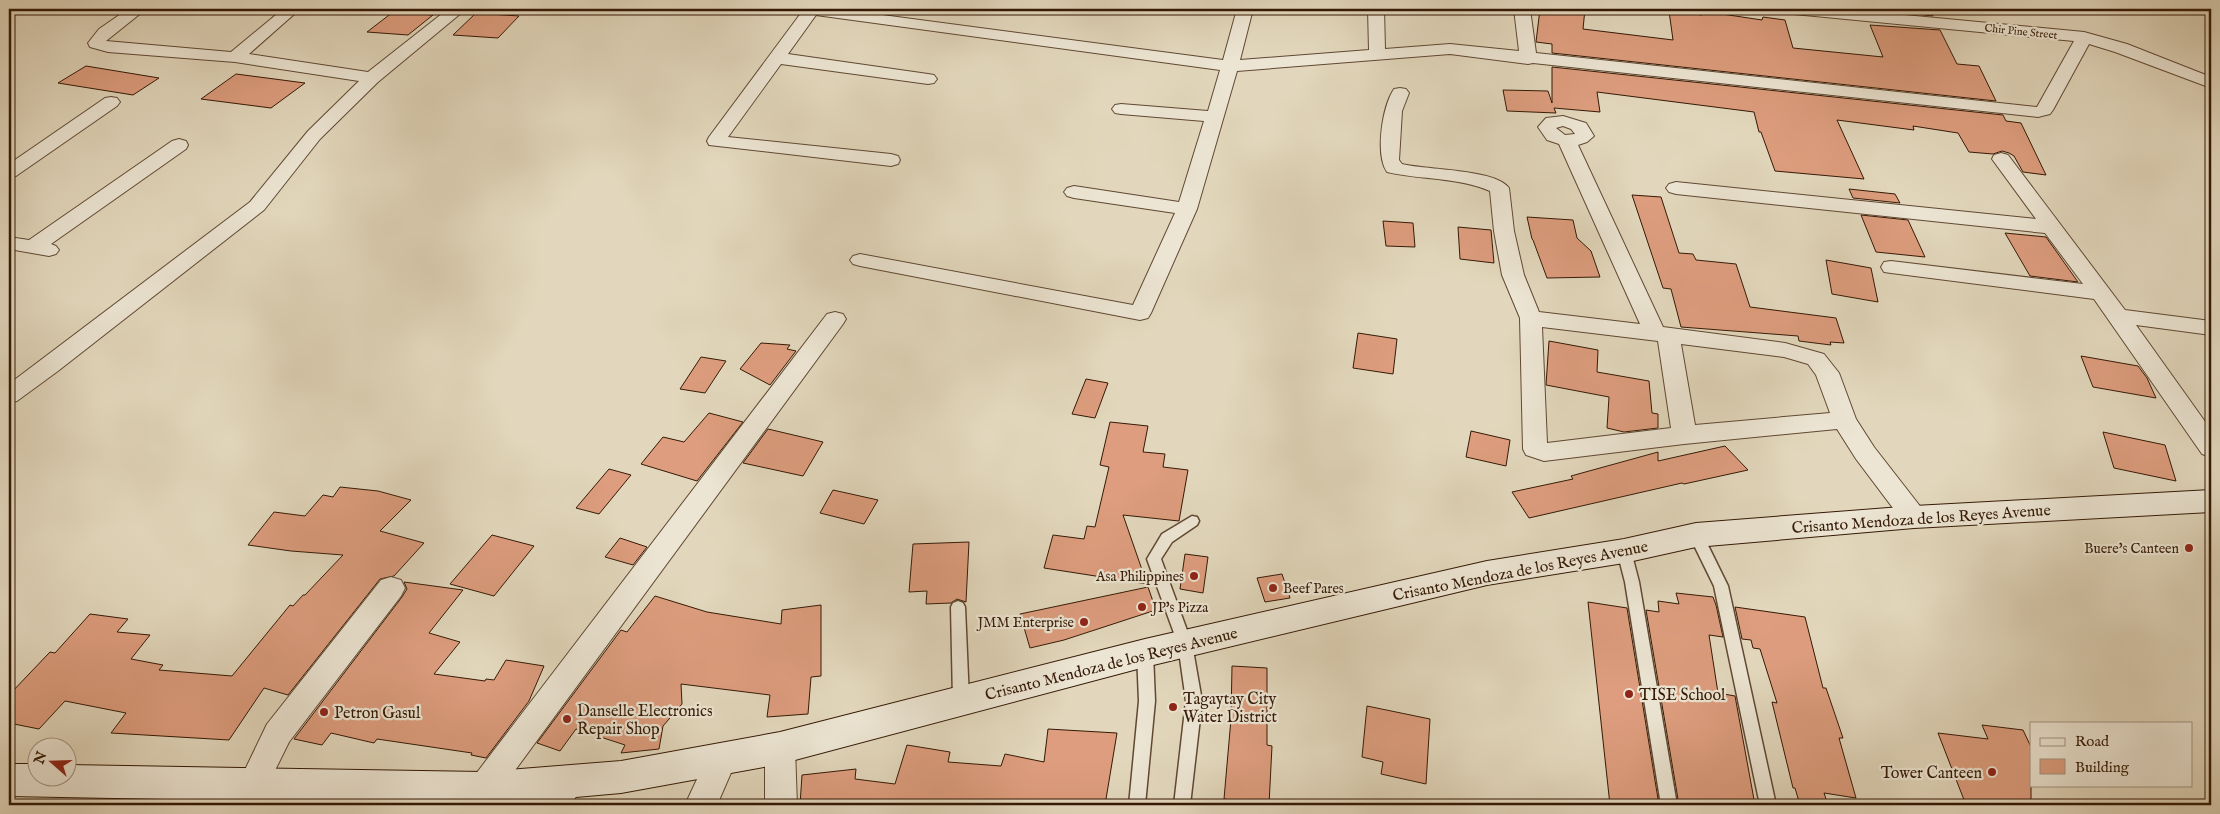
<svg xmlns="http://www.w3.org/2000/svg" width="2220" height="814" viewBox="0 0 2220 814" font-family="'IM FELL English',serif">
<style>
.building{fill:#dd9d7e;stroke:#341905}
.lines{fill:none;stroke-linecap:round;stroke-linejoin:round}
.service-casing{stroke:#604833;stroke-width:3}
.minor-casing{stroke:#604833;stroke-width:2}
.secondary-casing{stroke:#341905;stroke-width:2}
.service{fill:#ece5d3;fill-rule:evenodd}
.minor{fill:#ece5d3;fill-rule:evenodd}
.secondary{fill:#ece5d3;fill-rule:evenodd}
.poi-dot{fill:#8f2418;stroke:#ece5d3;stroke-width:2}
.labels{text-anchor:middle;stroke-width:4.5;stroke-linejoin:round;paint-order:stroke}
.far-street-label{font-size:11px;fill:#341905;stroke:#ece5d3}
.poi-label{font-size:14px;fill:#341905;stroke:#ece5d3;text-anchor:end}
.near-street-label{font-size:16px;fill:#341905;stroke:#ece5d3}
.near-poi-label{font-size:16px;fill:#341905;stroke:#ece5d3;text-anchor:start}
</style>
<rect width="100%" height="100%" fill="#e2d7bc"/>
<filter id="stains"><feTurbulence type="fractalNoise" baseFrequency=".004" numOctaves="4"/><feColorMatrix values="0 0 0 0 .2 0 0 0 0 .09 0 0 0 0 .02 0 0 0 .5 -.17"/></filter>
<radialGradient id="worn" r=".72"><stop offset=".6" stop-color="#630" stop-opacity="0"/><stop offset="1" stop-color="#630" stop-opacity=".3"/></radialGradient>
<path class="building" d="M1540,9H1585L1583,29L1673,40L1669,11L1702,15V11L1762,20L1763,17L1785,20L1793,48L1883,57L1870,25L1940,30L1957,64L1979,66L1996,101L1552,53V44L1536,42Z
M1903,9H1930L1933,16L1906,13Z
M393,12L433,15L408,35L367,32Z
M476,13L519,16L498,38L453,35Z
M86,66L159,78L133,95L58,83Z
M1552,67L2003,115L2006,121L2021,123L2046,175L2023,172L2014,156L2009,153L2002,151L1993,154L1969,152L1958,133L1913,126L1914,130L1837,120L1864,179L1775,171L1761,132H1759L1754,112L1597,92L1600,112L1554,108L1556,113L1507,111L1503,90L1548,91L1552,103Z
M236,74L305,83L271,108L201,99Z
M1849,189L1895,194L1900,203L1853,198Z
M1632,195L1661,197L1679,253L1693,254L1696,260L1736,264L1750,307L1836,318L1844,343L1830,342L1831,345L1799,341L1798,336L1681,327L1671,289L1663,288Z
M1861,215L1908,220L1925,257L1876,252Z
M1527,217L1573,220L1577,238L1591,251L1600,277L1547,278L1533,240L1532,239Z
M1383,221L1413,223L1415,247L1386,246Z
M1458,227L1491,230L1494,263L1460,259Z
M2005,233L2046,237L2078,282L2030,276Z
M1826,260L1871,268L1878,302L1832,294Z
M1358,333L1397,339L1393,374L1353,368Z
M1549,341L1598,350L1597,372L1649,381L1652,413L1658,414V428L1624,432L1607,428L1609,397L1546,385Z
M761,343L790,345L787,349L796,351L770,385L740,369Z
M2081,356L2138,366L2147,378L2156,398L2093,387Z
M701,357L726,361L705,393L680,389Z
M1086,379L1108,383L1095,418L1072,414Z
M709,413L743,422L697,481L641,464L663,437L684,442Z
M1110,422L1148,426L1143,452L1165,454L1163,467L1188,470L1179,521L1123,515L1147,584L1044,568L1053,535L1084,539L1087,526L1095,527L1109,467L1100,465Z
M768,429L823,442L803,476L743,463Z
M1471,431L1510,440L1506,466L1466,457Z
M2103,432L2165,445L2176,481L2114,468Z
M1725,446L1748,470L1684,484L1682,483L1529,518L1512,492L1573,479L1571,476L1658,452V461Z
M609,469L631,475L599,514L576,508Z
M340,487L378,491L411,500L380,531L424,543L394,576L380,579L288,695L264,688L229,740L111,733L126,713L65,701L39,729L9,723V695L50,652L55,653L90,614L128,619L117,632L150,635L131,659L163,665L159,670L232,676L290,605L293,606L303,595H305L343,555L291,551L248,545L274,512L305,516L323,495L333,497Z
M833,490L878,500L864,524L820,513Z
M492,535L534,546L494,596L450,584Z
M620,538L647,547L633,565L605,557Z
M969,542L966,602L957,599L951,603L926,604L927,591L909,592L913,544Z
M1185,554L1208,557L1203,593L1180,589Z
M1282,574L1290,598L1265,602L1257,578Z
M404,582L463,590L429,633L460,642L434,674L485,681L486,679L494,680L506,660L544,666L529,701L486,758L471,755L472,753L377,739L374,743L331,733L322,745L294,739L402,597L407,589Z
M1148,587L1156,610L1064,640L1030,648L1020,614Z
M1676,593L1713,597L1716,605L1723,637L1709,635L1718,693L1735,696L1755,805H1679L1646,610L1659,612L1658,601L1679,604Z
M655,596L707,612L781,624L782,610L821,605V676L811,677L808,714L767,717L770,695L681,684L682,704L663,726L659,749L621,753L625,745L576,729L560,751L537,743L621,630L627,632Z
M1588,602L1627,608L1659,805H1610Z
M1735,607L1805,617L1823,688H1826L1843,738H1839L1856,798L1824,793L1828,805H1800L1795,788H1793L1772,702L1777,703L1760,649L1753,648L1751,640L1742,639Z
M1232,666L1267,668V745L1272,746L1269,805L1224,799L1231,719Z
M1367,706L1430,719L1426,784L1381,774L1383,762L1362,757Z
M1982,725L2023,730L2031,747V805H1966L1938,733L1988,739Z
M1048,729L1117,733L1105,805H800L802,775L856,769L855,779L895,784L907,745L950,752L948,762L1001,766L1005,754L1044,762Z"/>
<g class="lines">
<g class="service-casing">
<path id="service" d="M1192,516L1197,517L1199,521L1197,525L1172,542L1161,559L1192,644L1202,701L1190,805H1174L1186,701L1178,644L1147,559L1162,534Z
M1696,530L1701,531L1728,586L1776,805H1760L1714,586L1689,535L1691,531Z
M1624,546L1629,547L1631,551L1639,582L1677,805H1661L1625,582L1617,551L1619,547Z
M958,601L963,603L965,607L969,700L967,705L961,707L955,705L953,700L951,607L953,603Z
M1145,647L1150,649L1153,653L1155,701L1145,805H1129L1139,701L1137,653L1140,649Z"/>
</g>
<g class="minor-casing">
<path id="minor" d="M128,9H146L106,41L231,52L283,9H300L249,54L368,72L448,9H466L378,82L320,139L264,210L58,371L17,401L9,403V384L250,202L308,131L359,81L235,62L108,52L90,47L88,43L99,29Z
M804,9H837L1223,60L1237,9H1253L1240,60L1369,50L1368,9H1384L1385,49L1450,44L1519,51L1514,9H1530L1536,53L2037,107L2074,41L1794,14L1788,12L1786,9H1841L2084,32L2127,44L2211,77V88L2115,52L2089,44L2053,110L2050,114L2038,117L1533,63L1528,64L1450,54L1237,71L1197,209L1151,313L1148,318L1140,320L860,266L853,264L850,260L853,256L860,254L1133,305L1175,213L1074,198L1067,196L1064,192L1067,188L1074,186L1179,202L1204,121L1121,114L1115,113L1112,109L1115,105L1121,104L1208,111L1220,70L816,15L788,54L928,74L934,75L937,79L934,83L928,84L781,64L728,137L891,154L898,156L900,160L898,164L891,166L709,145L707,141L709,137Z
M1400,88L1406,89L1409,93L1402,111L1399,160L1402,164C1425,170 1496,169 1509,188L1514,231L1524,275L1539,312L1640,324L1559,144L1547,140L1538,127L1546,118L1563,116L1586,123L1594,136L1587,142L1578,145L1663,327L1785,343L1824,354L1839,373L1856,419L1874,447L1923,510L1927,517L1923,524L1914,527L1905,524L1856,459L1837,429L1684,444L1544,461L1526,455L1523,449L1520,318L1502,275L1494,231L1490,191C1458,177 1421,180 1387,172C1375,155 1382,107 1394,89ZM1563,126L1571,129L1575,134L1565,135L1556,128ZM1542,327L1658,341L1671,428L1547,443ZM1681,344L1784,357L1808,364L1816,375L1830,413L1695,425Z
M111,97L117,98L120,102L117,106L16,176L9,178V164L105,98Z
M179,139L186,141L188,145L186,149L51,244L56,246L59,250L56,254L49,256L9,249V237L29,240L172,141Z
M2001,153L2008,155L2125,310L2211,321V335L2136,325L2211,430V457L2202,454L2094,299L1891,273L1884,272L1881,267L1884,262L1891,261L2083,284L2045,233L1676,194L1669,192L1666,188L1669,184L1676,182L2036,219L1992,159L1994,155Z
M835,312L843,314L846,319L843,324L494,799L483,803L472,799L467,789L472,779L827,314Z
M391,577L401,580L405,588L401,596L289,742L258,805H224L229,795L242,776L267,724L381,580Z
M780,734L791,738L795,748L797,805H765V748L769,738Z
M722,745L733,749L737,759L717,805H685L711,749Z
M568,769L579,773L584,783L571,805H538L557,773Z"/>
</g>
<g class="secondary-casing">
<path id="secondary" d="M2211,490V512L1914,528L1696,547L1624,563L1487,585L1145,667L780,764L621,793L487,805L9,796V764H38V776H68V765L483,772L621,761L780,732L1145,639L1487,561L1624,539L1696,523L1914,506Z"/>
</g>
<use href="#service" class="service"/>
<use href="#minor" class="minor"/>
<use href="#secondary" class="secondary"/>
</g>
<g class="poi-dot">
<circle cx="2189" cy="548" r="5"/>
<circle cx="1194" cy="576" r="5"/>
<circle cx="1273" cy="588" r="5"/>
<circle cx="1142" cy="607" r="5"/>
<circle cx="1084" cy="622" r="5"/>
<circle cx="1629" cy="694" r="5"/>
<circle cx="1173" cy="707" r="5"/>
<circle cx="324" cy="712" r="5"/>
<circle cx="567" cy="719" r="5"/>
<circle cx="1992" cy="772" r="5"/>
</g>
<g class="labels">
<g class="far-street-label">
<text transform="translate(2021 31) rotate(6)" y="4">Chir Pine Street</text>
</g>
<g class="poi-label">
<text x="2179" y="553">Buere's Canteen</text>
<text x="1184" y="581">Asa Philippines</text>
<text x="1283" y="593" text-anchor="start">Beef Pares</text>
<text x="1152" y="612" text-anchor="start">JP's Pizza</text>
<text x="1074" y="627">JMM Enterprise</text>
</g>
<g class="near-street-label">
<text transform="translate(1921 518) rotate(-4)" y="6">Crisanto Mendoza de los Reyes Avenue</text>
<text transform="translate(1520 570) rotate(-11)" y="6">Crisanto Mendoza de los Reyes Avenue</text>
<text transform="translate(1111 663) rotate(-14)" y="6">Crisanto Mendoza de los Reyes Avenue</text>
</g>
<g class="near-poi-label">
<text x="1639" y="700">TISE School</text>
<text x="1183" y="704">Tagaytay City<tspan x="1183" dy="18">Water District</tspan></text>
<text x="577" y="716">Danselle Electronics<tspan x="577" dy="18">Repair Shop</tspan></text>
<text x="334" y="718">Petron Gasul</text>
<text x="1982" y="778" text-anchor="end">Tower Canteen</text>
</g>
</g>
<rect width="2220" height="814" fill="none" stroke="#e2d7bc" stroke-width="30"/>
<rect x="10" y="10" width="2200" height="794" fill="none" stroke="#341905" stroke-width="2.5"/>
<rect x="15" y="15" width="2190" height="784" fill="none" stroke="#341905"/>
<rect x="2030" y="722" width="162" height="65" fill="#ece5d3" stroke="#a29381"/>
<rect x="2040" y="738" width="25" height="8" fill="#ece5d3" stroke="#a29381"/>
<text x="2075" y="746" font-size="15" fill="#341905">Road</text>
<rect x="2040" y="759" width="25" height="15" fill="#dd9d7e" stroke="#a29381"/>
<text x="2075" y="772" font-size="15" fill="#341905">Building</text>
<g transform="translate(52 762) rotate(290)"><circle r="24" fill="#ece5d3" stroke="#a29381"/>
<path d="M0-4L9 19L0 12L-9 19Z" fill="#8f2418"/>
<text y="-8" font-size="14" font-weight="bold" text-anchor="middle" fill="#341905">N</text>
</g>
<rect width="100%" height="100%" filter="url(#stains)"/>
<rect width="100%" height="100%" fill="url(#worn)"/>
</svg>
